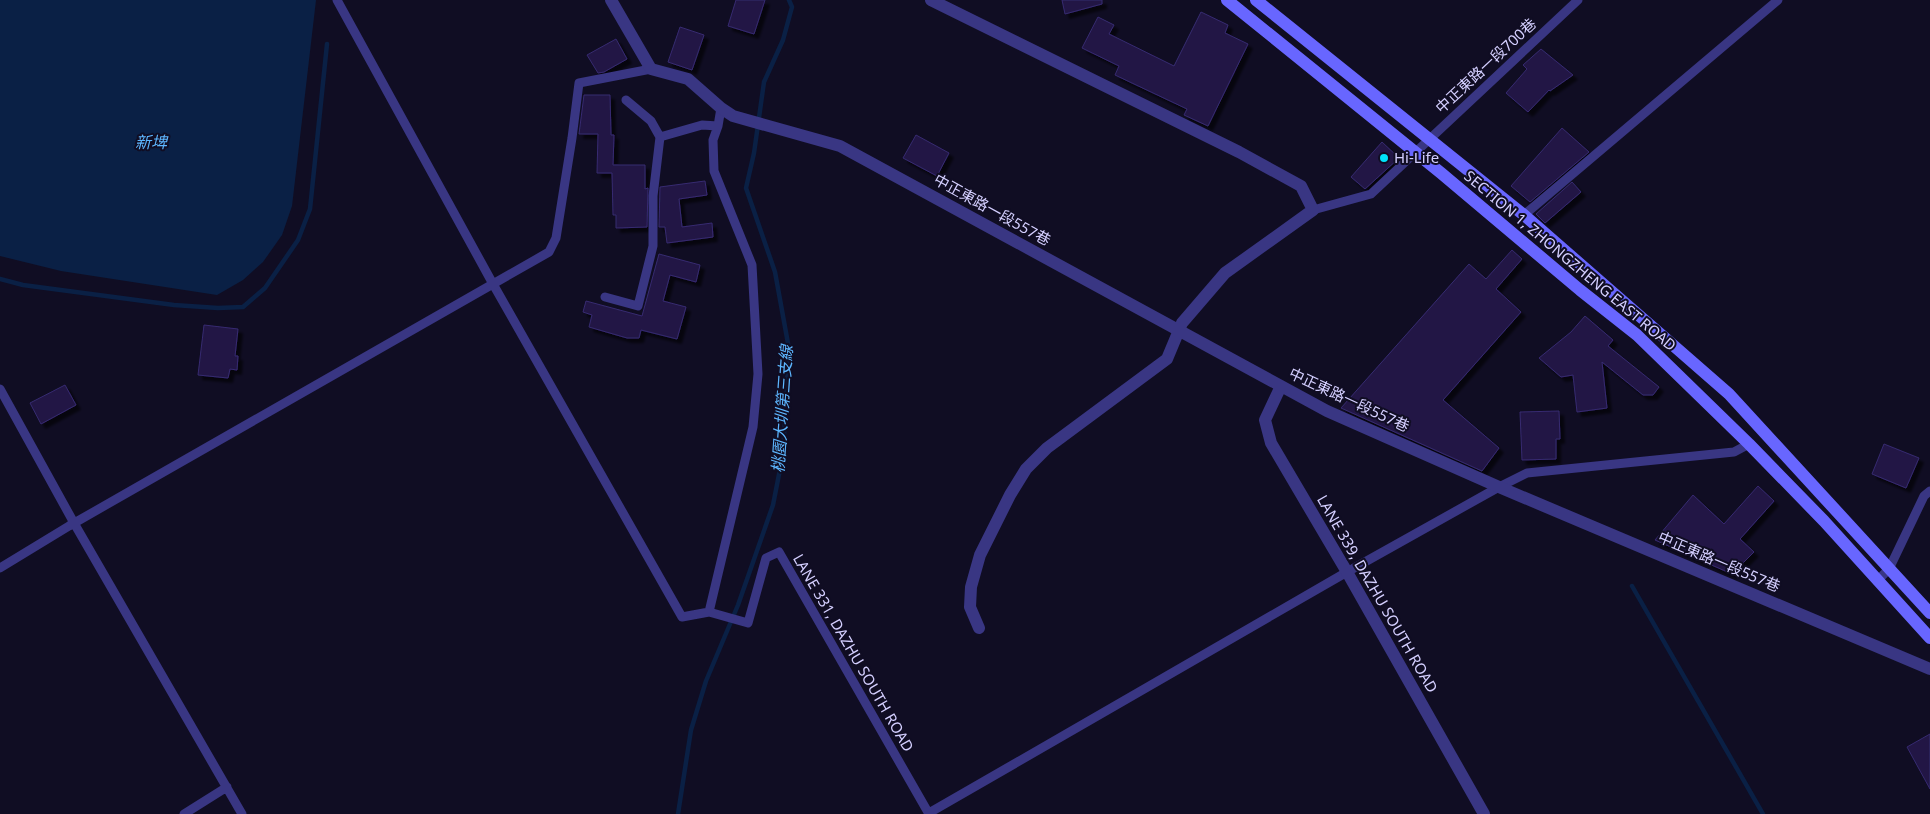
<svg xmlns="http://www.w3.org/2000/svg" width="1930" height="814" viewBox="0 0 1930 814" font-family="'Noto Sans','Noto Sans TC',sans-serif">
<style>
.water{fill:#0a2045}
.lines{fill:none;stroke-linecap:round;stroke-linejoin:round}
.stream{stroke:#0a2045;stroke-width:4.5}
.building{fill:#211844;stroke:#372a71;filter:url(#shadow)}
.service{stroke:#393683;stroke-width:9}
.minor{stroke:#393683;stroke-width:12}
.secondary{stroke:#6866ff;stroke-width:12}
.poi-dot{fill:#00e3fa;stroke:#100d23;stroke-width:2}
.labels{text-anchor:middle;stroke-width:4;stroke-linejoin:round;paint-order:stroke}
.street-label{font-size:15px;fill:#d4cfff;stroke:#100d23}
.poi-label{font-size:15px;fill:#d4cfff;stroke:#100d23;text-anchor:start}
.water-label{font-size:16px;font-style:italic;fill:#5db6ff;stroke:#100d23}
</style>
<defs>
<filter id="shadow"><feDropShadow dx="4.5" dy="4.5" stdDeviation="1" flood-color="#0009"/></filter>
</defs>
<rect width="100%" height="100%" fill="#100d23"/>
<path class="water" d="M0,0H316L292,206L282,235L263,262L243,280L217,295L61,271L0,256Z"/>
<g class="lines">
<path class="stream" d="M0,279L23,285L174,305L218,308L243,307L265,288L298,240L310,209L327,44
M1632,586L1763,814
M678,814L691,730L706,681L738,605L773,505L783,454L789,349L775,272L746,188L754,153L764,82L783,40L792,7L789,0"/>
</g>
<path class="building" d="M736,0H765L754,34L728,26Z
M1062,0H1102V4L1065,14Z
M1201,12L1228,25L1225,33L1248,44L1208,126L1184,115L1187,109L1115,75L1119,66L1082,48L1098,17L1114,25L1109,34L1174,66Z
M680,27L704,35L692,70L668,62Z
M616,39L627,59L604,72L598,73L587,55Z
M1541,49L1573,75L1550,91L1549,90L1528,112L1506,93L1527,69L1523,65Z
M584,95H610L611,135H614L613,165H645V189L648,188L647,227L616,228V215H613L612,173H597L598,134H579Z
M1562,128L1589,152L1530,202L1511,186Z
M916,135L949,153L937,176L903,158Z
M1382,142L1399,158L1365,189L1351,177Z
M705,181L707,195L679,199L682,227L712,223L713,237L667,243L665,227H659L660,187Z
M1572,182L1581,192L1545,223L1536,214Z
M1512,250L1522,259L1496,289L1521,312L1443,400L1499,448L1482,471L1341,408L1469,264L1486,279Z
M659,254L700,265L696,282L670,275L663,301L686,307L677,339L641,330L639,338H627L589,327L592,315L583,312L586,301L642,316Z
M1585,316L1613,340L1608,346L1659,387L1653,395H1643L1602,362L1607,408L1577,412L1573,375L1561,377L1539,358L1571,332Z
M204,325L238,329L235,356H238L237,370L230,369L228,378L198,375Z
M65,385L76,405L41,424L30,403Z
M1559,411L1560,439H1556V459L1522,460L1520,412Z
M1884,444L1919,458L1906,488L1872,474Z
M1758,486L1774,501L1740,539L1754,552L1732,574L1655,540L1693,495L1724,524Z
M1930,734V789L1907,747Z"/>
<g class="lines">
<path class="service" d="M337,0L493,284L682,617L709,612L753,427L758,374L752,265L714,171L713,140L718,126L721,108
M626,100L651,121L660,137L702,125L718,126
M1313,210L1371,194L1578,0
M1524,215L1778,0
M605,297L638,306L653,246V196L660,137
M0,389L74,523L242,814
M0,568L69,526L549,252L556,238L572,138L579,83L651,69
M1877,581L1889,569L1924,496L1930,491
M709,612L748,623L766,558L779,552L929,814
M929,813L1347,572L1499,487L1527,473L1734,452L1749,444
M184,814L227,787"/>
<path class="minor" d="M611,0L651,69L688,79L721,108L733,116L840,146L1327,411L1499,487L1930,669
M931,0L1239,152L1301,186L1313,210L1225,273L1182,323L1167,359L1047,448L1026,469L1010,495L980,555L971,587L970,607L979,628
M1281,386L1265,420L1271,443L1347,572L1484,814"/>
<path class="secondary" d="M1227,0L1441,173L1580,290L1637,335L1749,444L1824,521L1930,638
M1256,0L1524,215L1729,394L1930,613"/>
</g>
<circle class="poi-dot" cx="1384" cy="158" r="5"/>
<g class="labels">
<g class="street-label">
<text transform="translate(1486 66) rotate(-43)" y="5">中正東路一段700巷</text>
<text transform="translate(992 210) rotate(29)" y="5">中正東路一段557巷</text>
<text transform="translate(1570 261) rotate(40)" y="5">SECTION 1, ZHONGZHENG EAST ROAD</text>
<text transform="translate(1349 400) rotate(25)" y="5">中正東路一段557巷</text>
<text transform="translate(1719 562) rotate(23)" y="5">中正東路一段557巷</text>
<text transform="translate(1377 594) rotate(60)" y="5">LANE 339, DAZHU SOUTH ROAD</text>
<text transform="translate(853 653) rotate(60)" y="5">LANE 331, DAZHU SOUTH ROAD</text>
</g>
<g class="poi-label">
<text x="1394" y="163">Hi-Life</text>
</g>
<g class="water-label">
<text x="151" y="148">新埤</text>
<text transform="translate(782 409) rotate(-86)" y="6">桃園大圳第三支線</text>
</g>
</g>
</svg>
